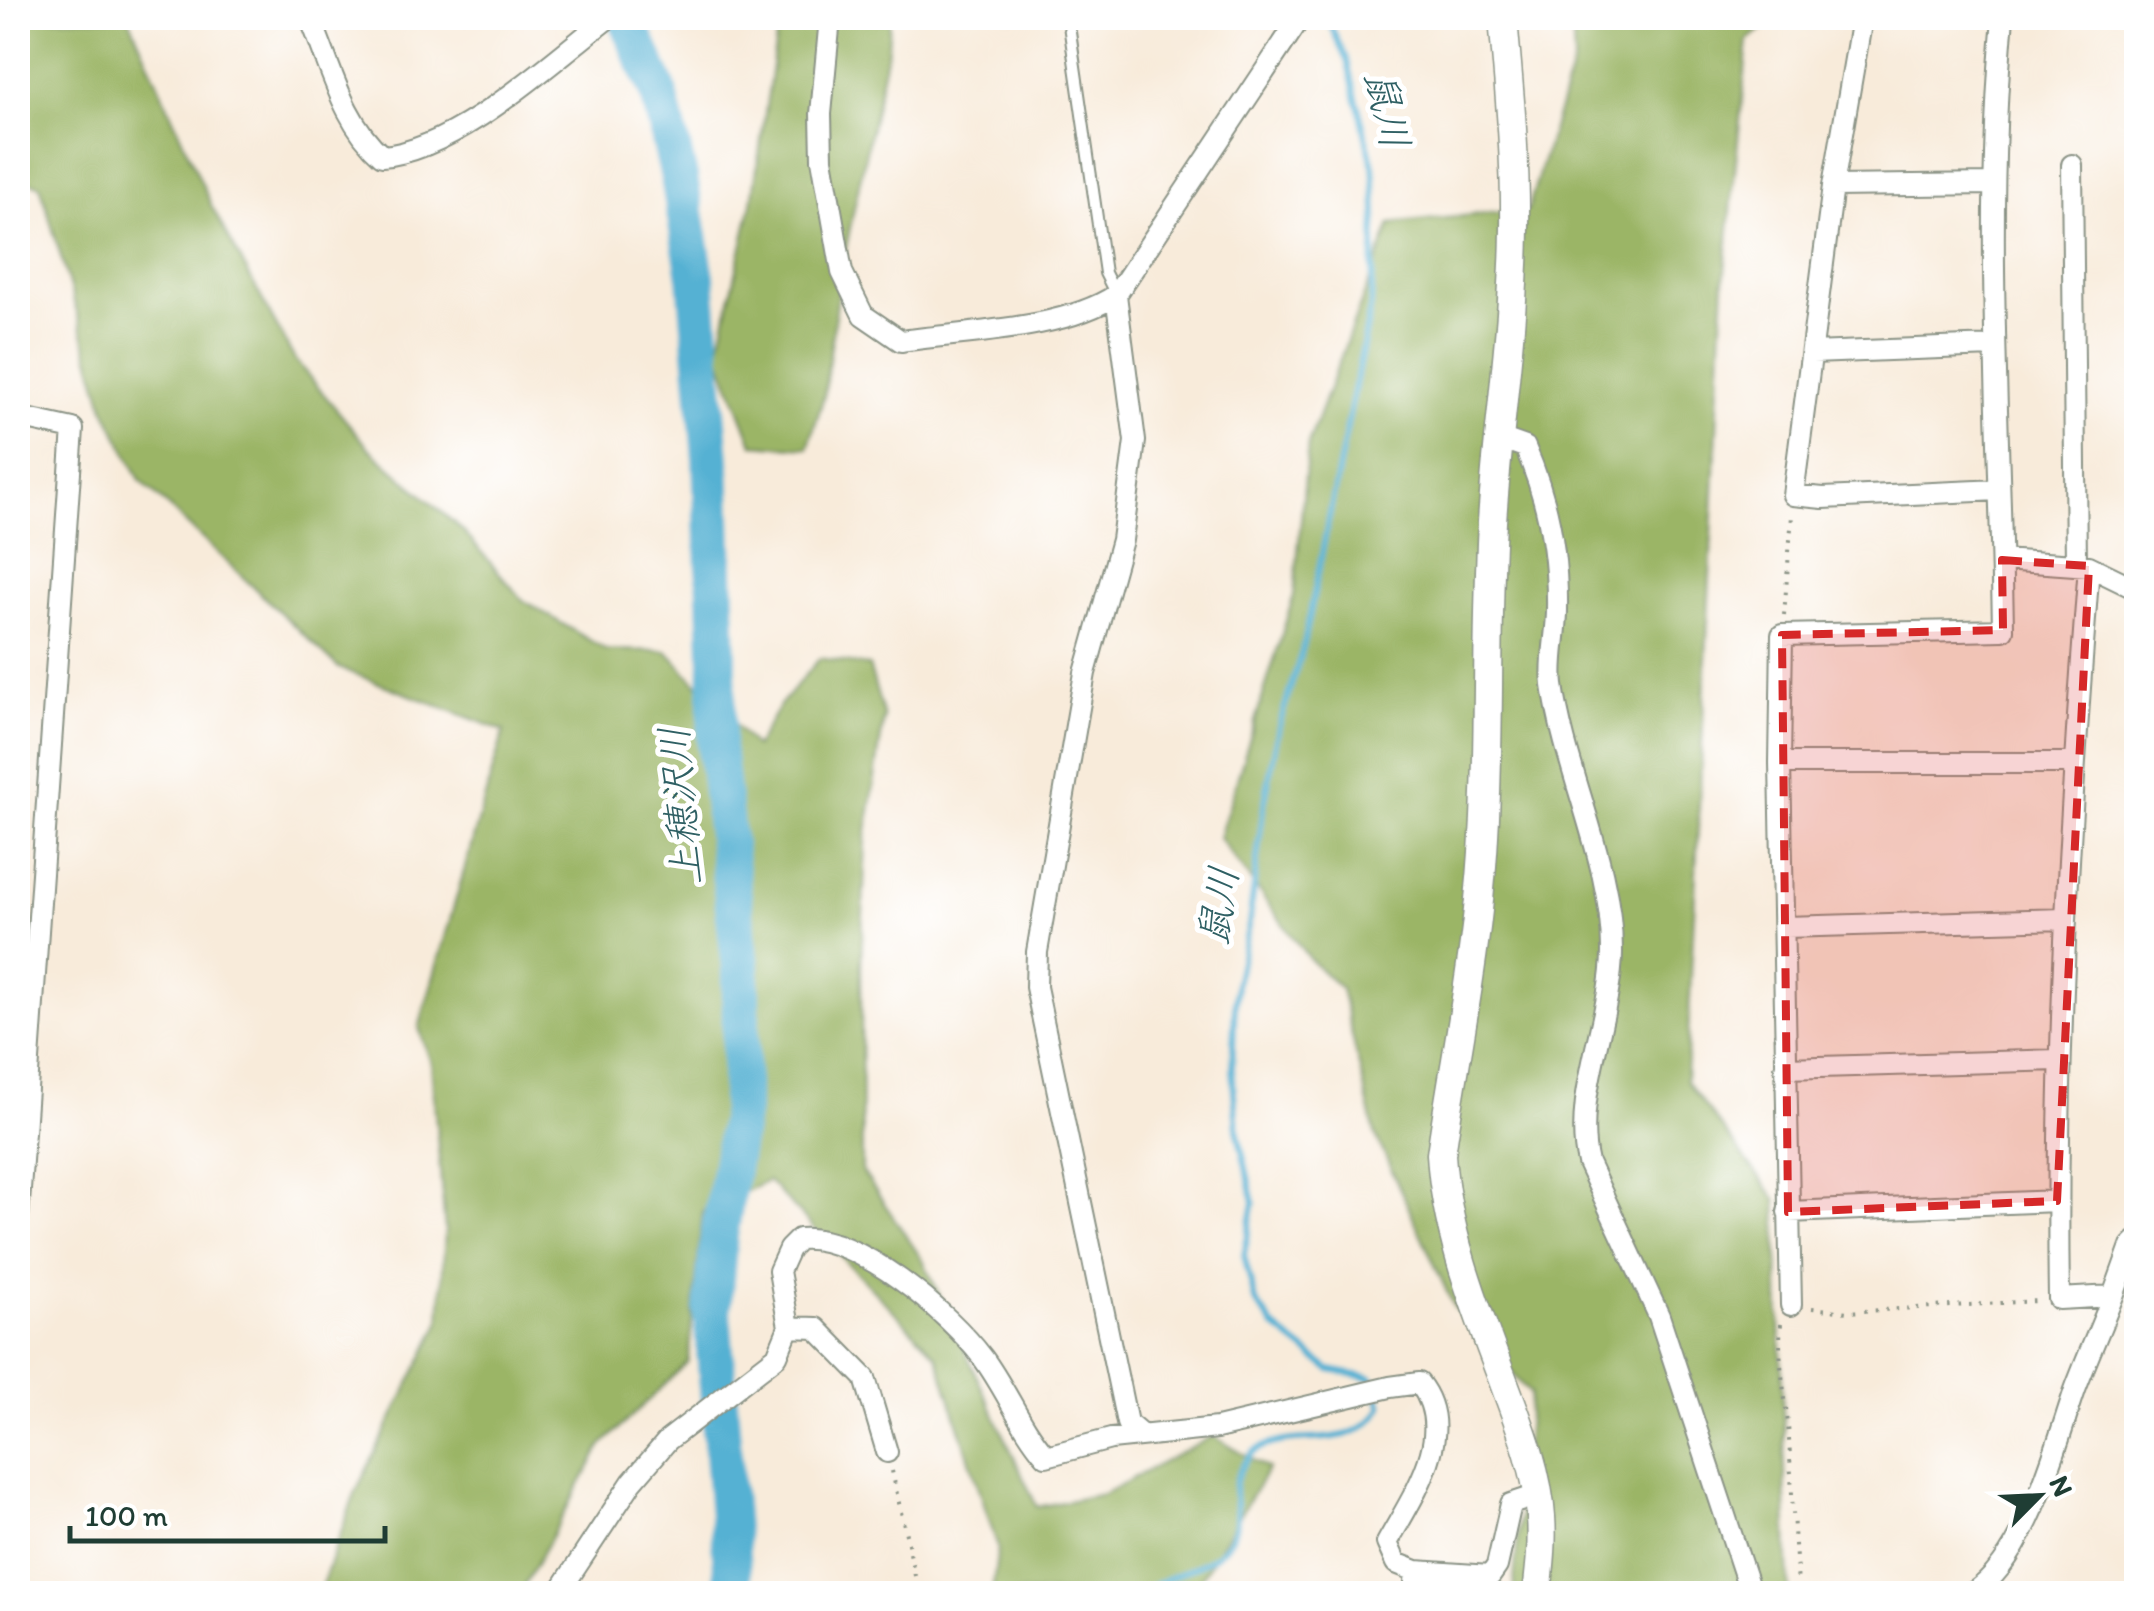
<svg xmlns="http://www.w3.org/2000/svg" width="2154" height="1611" viewBox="0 0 2154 1611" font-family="Itim,'Klee One',sans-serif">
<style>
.forest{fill:#9bb566;stroke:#5d794d;stroke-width:2.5}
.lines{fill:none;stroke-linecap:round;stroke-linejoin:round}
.stream{stroke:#55b1d3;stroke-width:6}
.river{stroke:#55b1d3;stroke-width:38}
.lane-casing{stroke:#8c9487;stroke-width:14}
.street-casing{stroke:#8c9487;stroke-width:24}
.secondary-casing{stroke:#8c9487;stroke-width:31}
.path{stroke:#8c9487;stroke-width:4;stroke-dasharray:2.5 8;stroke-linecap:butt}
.lane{stroke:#fff;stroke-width:10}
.street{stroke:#fff;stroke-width:20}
.secondary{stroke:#fff;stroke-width:28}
.marked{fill:#d62828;fill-opacity:0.2;stroke:#d62828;stroke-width:8;stroke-dasharray:20 12;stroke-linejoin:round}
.labels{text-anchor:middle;stroke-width:10;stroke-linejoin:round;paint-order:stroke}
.water-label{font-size:40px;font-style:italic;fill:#2f6064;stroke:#fff}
</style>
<rect width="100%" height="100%" fill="#fff"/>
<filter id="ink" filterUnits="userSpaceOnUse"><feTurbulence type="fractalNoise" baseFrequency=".01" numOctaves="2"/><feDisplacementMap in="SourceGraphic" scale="20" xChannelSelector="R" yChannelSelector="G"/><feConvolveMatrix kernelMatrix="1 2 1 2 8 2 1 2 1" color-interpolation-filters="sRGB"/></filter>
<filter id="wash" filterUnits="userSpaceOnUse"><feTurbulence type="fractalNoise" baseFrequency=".0048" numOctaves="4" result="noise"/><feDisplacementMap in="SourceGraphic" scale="40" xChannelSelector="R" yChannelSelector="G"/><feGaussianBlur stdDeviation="2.25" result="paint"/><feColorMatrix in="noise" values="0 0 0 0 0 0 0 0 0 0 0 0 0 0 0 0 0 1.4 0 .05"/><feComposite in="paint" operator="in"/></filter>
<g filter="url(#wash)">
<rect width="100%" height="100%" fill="#f8ebda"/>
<path class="forest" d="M18,18H129L212,207L295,360L370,449L462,530L523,600L606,650L667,651L755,747L780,705L820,658L869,666L884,717L866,838L861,966L862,1171L924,1262L1037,1507L1103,1494L1213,1436L1268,1469L1192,1593H992L998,1548L937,1356L768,1181L703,1211L688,1362L602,1445L520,1593H319L356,1491L440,1323L445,1231L431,1063L419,1028L504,731L339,668L140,480L105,409L40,185L18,179Z
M779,18H890L888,47L842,266L824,396L808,448L753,444L718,353L752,202Z
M1572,18H1777L1748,40L1724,281L1686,1081L1776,1199L1789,1593H1513L1530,1394L1454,1307L1375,1134L1341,989L1310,960L1219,838L1294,595L1308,444L1391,224L1528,209L1574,60Z"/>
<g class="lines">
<path class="stream" d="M1142,1594C1169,1571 1215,1569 1232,1536C1245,1511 1224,1490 1245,1462C1248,1459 1252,1452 1255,1451C1298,1426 1351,1457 1382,1407L1372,1378L1330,1370L1273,1326L1255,1300L1244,1255L1254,1202L1237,1129L1232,1069L1236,984L1249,924L1263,811L1279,726L1304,644L1371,305L1376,210L1373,165L1347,61L1327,18"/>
<path class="river" d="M626,18L658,90L679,177L696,277L711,459L718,658L716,747L741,968L740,1110L719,1236L712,1312L734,1594"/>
</g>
</g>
<g filter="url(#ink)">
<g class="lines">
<g class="lane-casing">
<path id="lane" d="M1068,18L1105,273L1116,295"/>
</g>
<g class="street-casing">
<path id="street" d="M310,18C331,66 342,121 382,156C456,151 551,62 608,18
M830,18L821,114L822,159L842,272L863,315L901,341C964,332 1064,330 1116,295L1300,18
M1862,18L1833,186L1993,184
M2072,165L2076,565
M1833,186L1793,495L1823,498L1999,490
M1116,295L1135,441L1122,540L1085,673L1037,952L1036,987L1127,1423L1140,1434
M1812,353L1993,346
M18,417L73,429L18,1218
M1497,437L1525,447C1547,497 1558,554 1557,610C1557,635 1550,660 1553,685C1565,773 1613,864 1612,953C1611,1020 1572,1098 1588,1163L1659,1316L1751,1594
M2002,560L2089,566L2136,589
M2089,566C2070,811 2055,1054 2059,1299L2113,1296L2131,1246L2136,1241
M1780,763H2074
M1785,927L2065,919
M1785,1068L2059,1060
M1788,1212L2057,1201
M1791,1305L1780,763L1782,635L2003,630C2000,425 1984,222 2003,18
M789,1327L816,1328L865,1378L887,1452
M558,1594L632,1482L668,1440L777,1356L789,1327L779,1271L789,1249L799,1239C857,1233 949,1313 983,1358C1006,1389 1020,1426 1046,1456L1111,1439L1217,1428L1390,1387L1419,1383C1459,1433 1412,1497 1387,1543L1396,1563L1416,1571
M1414,1594L1416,1571L1490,1576L1497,1566L1511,1504L1538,1495
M1971,1594C2026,1562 2055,1448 2075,1390C2087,1358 2101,1327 2113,1296"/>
</g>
<g class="secondary-casing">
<path id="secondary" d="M1503,18C1509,88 1516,158 1515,229C1514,327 1498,425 1492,522C1485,648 1492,775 1479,900C1471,985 1453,1070 1441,1154C1446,1235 1476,1308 1504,1383C1520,1426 1538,1471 1541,1517C1543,1543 1540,1568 1537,1594"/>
</g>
<path class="path" d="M1784,615L1792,515
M1812,1308L1847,1312L2037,1301
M1781,1324C1777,1364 1787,1400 1789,1439C1792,1491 1794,1542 1799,1594
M892,1471L919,1594"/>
<use href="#lane" class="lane"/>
<use href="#street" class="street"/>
<use href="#secondary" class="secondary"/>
</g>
</g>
<path class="marked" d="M2002,560L2089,566L2057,1201L1788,1212L1782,635L2003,630Z"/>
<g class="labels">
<g class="water-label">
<text transform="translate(1388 109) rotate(77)" y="14">鼠川</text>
<text transform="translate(680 806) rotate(-95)" y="14">上穂沢川</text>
<text transform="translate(1218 906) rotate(-81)" y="14">鼠川</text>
</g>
</g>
<rect width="2154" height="1611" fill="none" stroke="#fff" stroke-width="60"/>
<g transform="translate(2039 1496) rotate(66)" stroke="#ffffff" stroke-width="8" paint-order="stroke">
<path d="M0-8L18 38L0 25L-18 38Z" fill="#1f3d34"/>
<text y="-15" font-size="28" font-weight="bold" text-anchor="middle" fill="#1f3d34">N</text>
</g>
<path d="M70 1526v15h315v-15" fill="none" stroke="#1f3d34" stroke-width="5"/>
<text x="85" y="1526" font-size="30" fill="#1f3d34" stroke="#ffffff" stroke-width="8" paint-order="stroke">100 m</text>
</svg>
